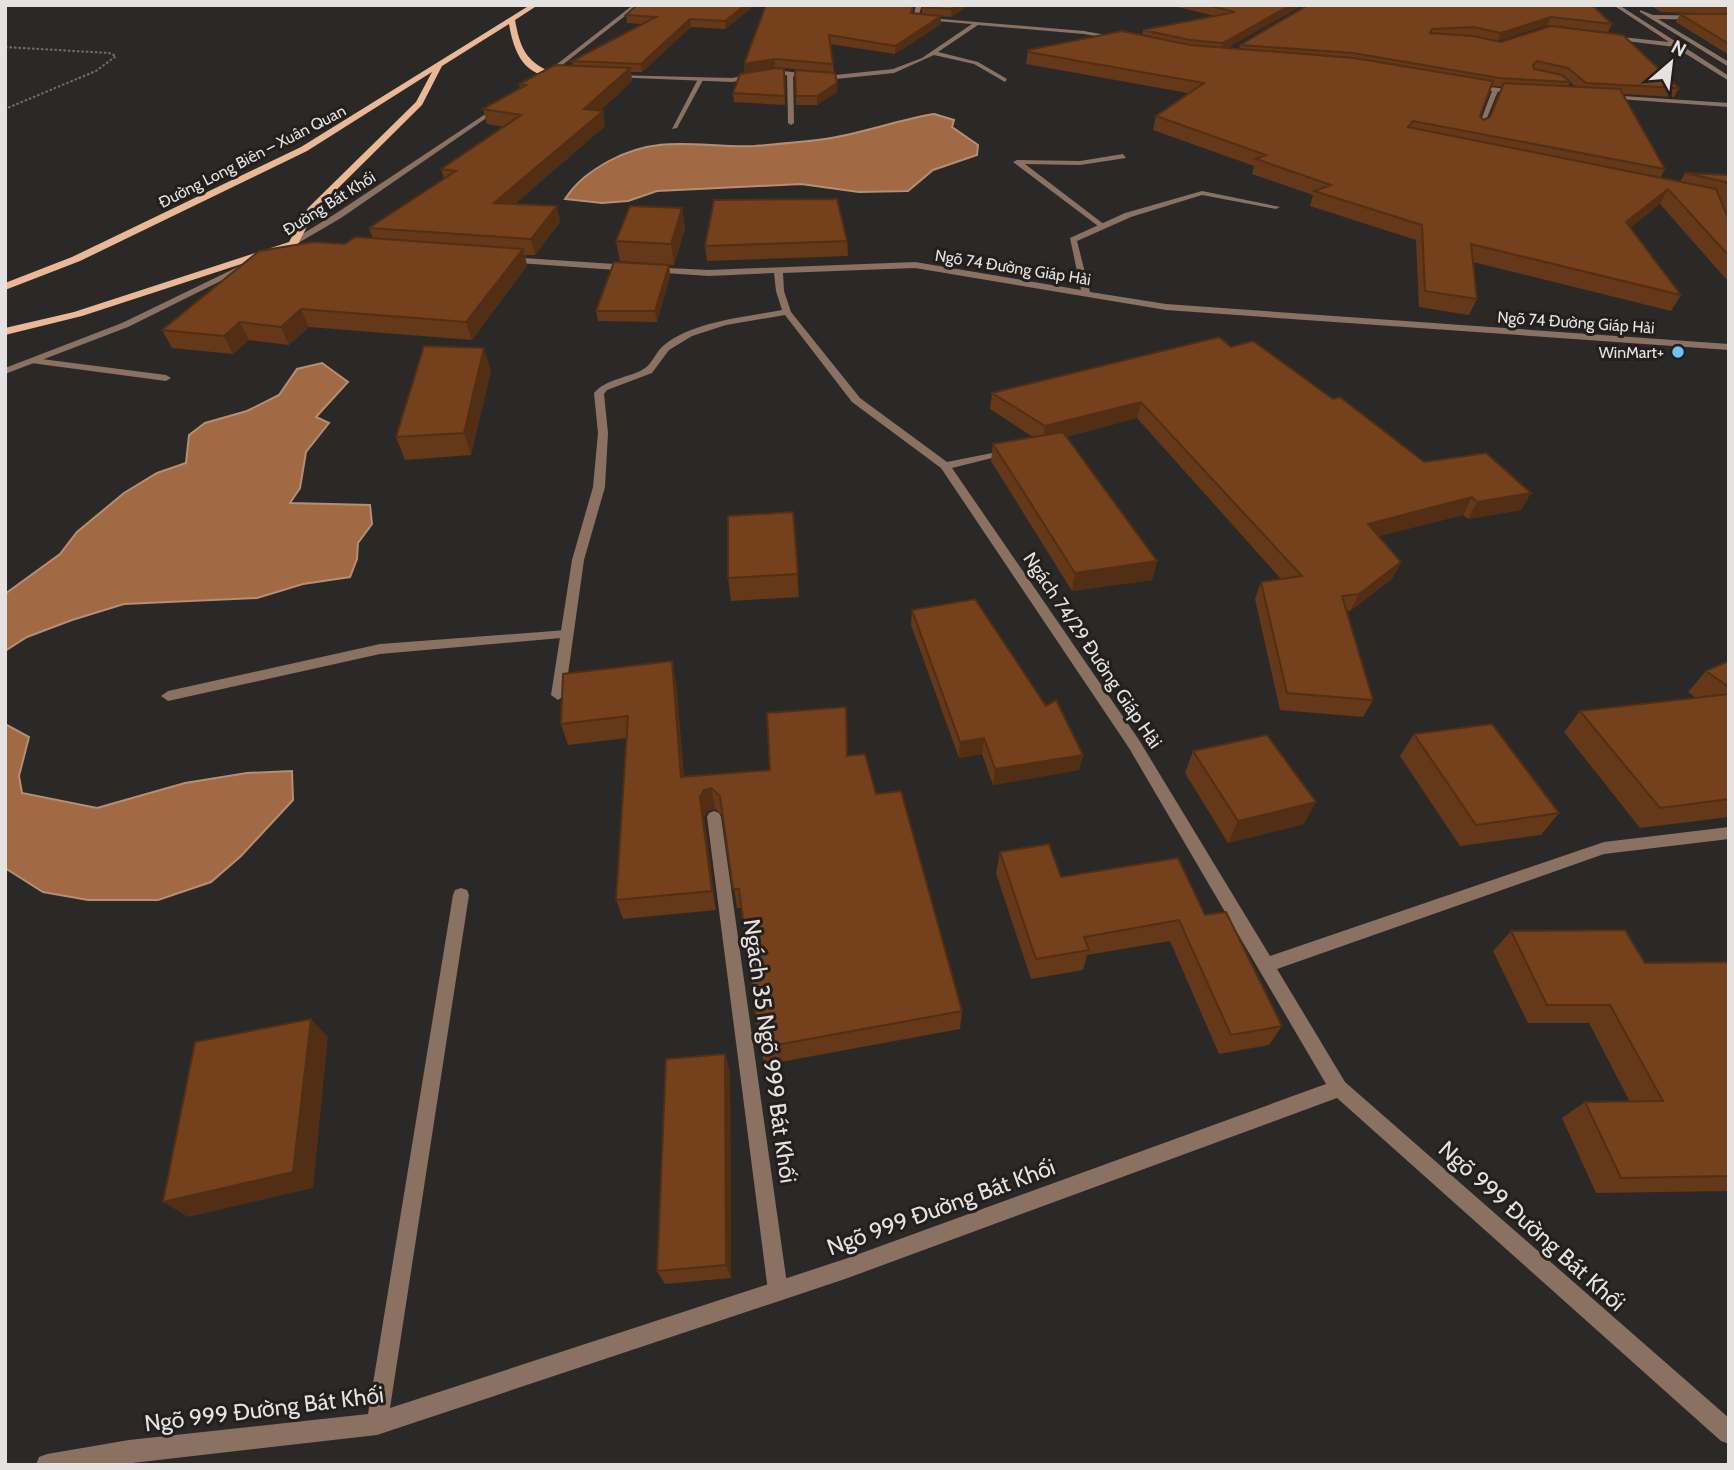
<svg xmlns="http://www.w3.org/2000/svg" width="1734" height="1470" viewBox="0 0 1734 1470" font-family="Cabin,sans-serif">
<style>
.water{fill:#a16a45;stroke:#b58e74;stroke-width:2}
.lines{fill:none;stroke-linecap:round;stroke-linejoin:round}
.path{stroke:#706e6d;stroke-width:2;stroke-dasharray:2.5 2;stroke-linecap:butt}
.lane{fill:#8a7161;fill-rule:evenodd}
.street{fill:#8a7161;fill-rule:evenodd}
.primary{fill:#ebb897;fill-rule:evenodd}
.wall{fill:#643818;fill-rule:evenodd}
.shaded-wall{fill:#512e14}
.building{fill:#74411c;stroke:#512e14;stroke-width:2}
.poi-dot{fill:#6bc3f2;stroke:#221f1d;stroke-width:2.5}
.labels{text-anchor:middle;stroke-width:6;stroke-linejoin:round;paint-order:stroke}
.far-street-label{font-size:16px;fill:#e5e3e2;stroke:#221f1d}
.far-poi-label{font-size:16px;fill:#e5e3e2;stroke:#221f1d;text-anchor:end}
.street-label{font-size:19px;fill:#e5e3e2;stroke:#221f1d}
.near-street-label{font-size:23px;fill:#e5e3e2;stroke:#221f1d}
</style>
<rect width="100%" height="100%" fill="#2b2927"/>
<path class="water" d="M934,114L954,120L952,127L978,145L977,155L933,170L908,191L859,192L801,184L657,191L628,201L602,203L565,199C577,181 591,171 609,161C661,133 700,148 755,146C778,144 802,142 825,139C859,134 898,120 934,114Z
M322,363L348,382L316,417L329,423L306,452L300,488L290,503L370,505L372,524L358,543L357,559L350,577L303,584L257,598L124,604L72,620L27,637L5,651V594L60,554L77,532L124,493L157,473L186,463L189,435L205,423L247,411L279,395L297,369Z
M5,724L29,737L19,776L22,793L97,808L185,783L247,773L292,771L293,800L241,856L211,882L158,900H88L43,892L5,868Z"/>
<g class="lines">
<path class="path" d="M5,47L109,53L116,56L96,71L5,109"/>
<path class="lane" d="M790,72L793,74L794,123L791,125L788,123L787,74Z
M698,79L703,80L677,128L672,129Z
M1495,89L1498,91L1482,130L1477,131L1492,91Z
M1123,154L1126,158L1080,165L1025,164L1105,225L1106,227L1102,229L1013,162L1017,160L1080,161Z
M34,358L166,375L171,378L166,381L31,363V359Z
M567,630L572,631L573,634L572,637L380,654L168,701L161,696L168,691L380,644Z
M714,811L719,813L721,817L788,1291L785,1298L778,1301L771,1298L768,1291L707,817L709,813Z"/>
<path class="street" d="M633,5H639L547,77H543V75Z
M916,5H922L918,17L1084,31L1122,38L1119,40L1084,34L978,25L938,52L978,62L1007,79L1005,82L974,64L934,55L894,73L826,80L775,74L732,82L610,77L613,75L732,78L775,70L826,76L893,69L922,58L972,24L913,19Z
M1613,5H1619L1729,76V81L1675,47L1610,39L1612,36L1669,42Z
M1640,10L1653,15L1729,16V20L1658,19L1729,62V67L1640,12Z
M1471,85L1517,90L1520,92L1517,94L1469,88Z
M1607,95L1729,103V107L1605,98Z
M499,105L501,108L341,218L288,249L281,247L335,214Z
M1202,191L1280,207L1276,209L1202,195L1131,217L1077,241L1090,292L1166,304L1729,344V350L1166,310L915,268L783,273L784,291L791,312L860,398L947,462L1012,449V453L952,468L1139,740L1270,956L1604,842L1729,827V839L1604,854L1277,969L1345,1082L1729,1418V1444L1721,1441L1337,1098L845,1279L377,1435L115,1465H36L39,1457L47,1454L129,1440L368,1414L453,895L455,890L461,888L467,890L469,895L390,1408L845,1259L1326,1084L1129,748L941,468L852,402L785,315L726,325L692,336L669,350L652,373L607,390L604,394L608,433L605,487L584,560L565,695L558,700L551,695L572,560L593,487L598,433L594,393C606,379 627,378 642,370C652,365 655,353 663,346C692,321 746,317 782,310L776,291L774,273L709,276L650,272L646,269L647,267L709,270L915,262L1081,290L1070,238L1125,213Z
M507,257L630,265L634,268L630,271L504,262L503,260Z
M248,262L255,264L128,327L5,374V368L122,323Z"/>
<path class="primary" d="M530,5H538L515,20C520,47 525,61 551,72V76C522,75 513,48 509,24L442,66L422,105L315,211L297,246L82,316L5,335V328L74,312L289,242L308,208L416,102L432,72L307,151L80,261L5,290V283L72,257L301,147Z"/>
</g>
<path class="wall" d="M637,5H755L725,29L691,27L642,72H631L632,81L600,111H603L605,126L515,204L560,222L535,255H525L527,266L472,340L309,327L289,345L249,340L233,354L172,348L162,330L345,244L373,239L369,228L444,179L441,169L504,127L487,124L483,109L520,89L519,84L573,66L572,61L643,24L627,23L626,15Z
M914,5L912,13L922,14V5H969L951,17L941,16V24L895,54L830,44L833,64L834,73L775,67L745,73L744,64Z
M1169,5H1303L1227,48L1239,49L1240,45L1592,5L1612,24L1608,32L1547,25L1498,41L1470,35L1464,36L1679,88L1674,97L1622,94L1665,169L1660,178L1680,182L1685,173L1729,175V274L1726,279L1660,204L1630,228L1681,295L1671,311L1473,262L1477,299L1469,315L1419,307L1416,240L1310,206L1313,195L1252,174L1254,166L1153,130L1156,116L1188,93L1026,64L1028,50L1142,35L1143,30L1215,16ZM1570,82L1576,87L1568,86ZM1492,86L1503,87L1490,117L1483,120L1480,116Z
M1650,5H1729V14L1661,12Z
M1680,14H1729V55L1676,22Z
M784,69L785,105L734,102L733,93Z
M795,70L837,83V92L817,105H796Z
M682,208L685,228L674,265L620,261L616,241Z
M847,241L848,256L707,261L705,246Z
M669,265L670,276L657,322L598,321L596,311Z
M1231,347L1333,399L1424,462L1531,493L1521,510L1468,519L1463,515L1379,536L1401,562L1392,579L1350,611L1346,612L1373,700L1363,717L1280,710L1255,599L1261,582L1281,579L1137,418L1066,437L1157,561L1152,580L1072,591L991,461L993,444L1033,437L990,409L992,393Z
M491,370L471,455L405,460L396,437Z
M793,512L799,597L731,601L728,578Z
M912,610L1046,706L1083,755L1079,770L993,785L982,754L959,758L911,625Z
M1729,661V817L1640,828L1564,732L1580,711L1696,698L1688,692L1706,671Z
M676,682L684,777L770,770L847,756L876,794L962,1011L960,1029L764,1065L742,908H737L723,816L715,809L708,811L704,817L716,910L623,919L616,900L627,738L568,745L561,724Z
M1414,734L1559,813L1541,835L1460,846L1400,756Z
M1193,751L1304,824L1228,843L1185,773Z
M1000,852L1061,877L1205,915L1282,1026L1269,1045L1219,1054L1170,941L1087,955L1083,970L1031,979L996,873Z
M1511,931L1645,963L1729,962V1191L1596,1193L1562,1118L1585,1102H1630L1589,1023H1528L1493,951Z
M725,1054L730,1072L731,1278L665,1284L657,1271Z"/>
<path class="shaded-wall" d="M745,5H755L725,29V21Z
M958,5H969L951,17V9Z
M1291,5H1303L1221,51L1223,43Z
M941,16V24L895,54V46Z
M1551,17L1547,25L1498,41L1501,33Z
M690,19L691,27L642,72L641,64Z
M775,59V67L745,73L744,64Z
M630,68L632,81L586,124L584,109Z
M837,83V92L817,105V96Z
M603,111L605,126L498,219L494,203Z
M1668,189L1660,204L1618,238L1626,222Z
M557,206L560,222L535,255L531,239Z
M682,208L685,228L674,265L671,244Z
M523,249L527,266L472,340L466,322Z
M669,265L670,276L657,322L655,311Z
M301,309L309,327L289,345L281,327Z
M240,322L249,340L233,354L224,336Z
M484,348L491,370L471,455L464,433Z
M1141,402L1137,418L1043,443L1045,426Z
M1531,493L1521,510L1468,519L1477,502Z
M1472,497L1463,515L1360,541L1368,524Z
M1157,561L1152,580L1072,591L1075,573Z
M1401,562L1392,579L1350,611L1359,594Z
M672,661L676,682L685,797L681,777Z
M984,738L982,754L959,758L960,742Z
M1083,755L1079,770L993,785L995,769Z
M711,788L715,809L708,811L704,817L716,910L712,891L700,797L704,790Z
M1316,802L1304,824L1228,843L1238,821Z
M311,1019L328,1037L313,1188L188,1217L163,1202Z
M725,1054L730,1072L731,1278L726,1265Z"/>
<path class="building" d="M637,5H745L725,21L690,19L641,64L572,61L656,17L626,15Z
M766,5H913L911,13L941,16L895,46L829,35L833,64L775,59L744,64Z
M922,5H958L951,9L922,7Z
M1206,5H1291L1223,43L1190,40L1143,30L1235,12Z
M1308,5H1592L1612,24L1551,17L1501,33L1473,27L1432,29L1430,33L1473,36L1501,42L1551,26L1623,35L1679,88L1586,83L1568,68L1537,61L1533,65L1534,69L1562,75L1570,82L1499,78L1353,53L1240,45Z
M1680,14H1729V44Z
M1122,31L1190,45L1354,58L1493,81L1480,116L1483,120L1490,117L1504,83L1620,89L1665,169L1413,121L1408,127L1716,189L1729,220V256L1668,189L1626,222L1681,295L1471,244L1477,299L1425,291L1422,225L1314,191L1331,185L1256,159L1266,155L1156,116L1204,83L1028,52V50Z
M555,65L630,68L584,109L603,111L494,203L557,206L531,239L369,228L456,171L441,169L521,115L483,109L526,85L519,84Z
M775,68L784,69L785,96L733,93L740,74Z
M795,70L835,73L837,83L817,96H796Z
M1685,173L1729,175V188L1726,182Z
M837,199L847,241L705,246L714,200Z
M630,206L682,208L671,244L616,241Z
M355,237L523,249L466,322L301,309L281,327L240,322L224,336L162,330L259,251L313,242L345,244Z
M614,262L669,265L655,311H596Z
M1219,337L1231,347L1253,341L1333,399L1340,397L1424,462L1486,453L1531,493L1477,502L1472,497L1368,524L1401,562L1359,594L1342,596L1373,700L1287,693L1261,582L1302,576L1141,402L1045,426L992,393Z
M424,346L484,348L464,433L396,437Z
M1063,432L1157,561L1075,573L993,444Z
M793,512L798,574L728,578V516Z
M975,599L1046,706L1056,700L1083,755L995,769L984,738L960,742L912,610Z
M672,661L681,777L770,770L767,713L846,707L847,756L865,754L876,794L901,791L962,1011L760,1048L739,889H733L720,796L711,788L704,790L700,797L712,891L616,900L628,716L561,724L563,674Z
M1729,661V687L1706,671Z
M1729,694V799L1660,808L1580,711Z
M1492,724L1559,813L1476,825L1414,734Z
M1267,735L1316,802L1238,821L1193,751Z
M1049,844L1061,877L1178,858L1205,915L1226,912L1282,1026L1231,1035L1179,920L1084,937L1089,950L1036,959L1000,852Z
M1625,930L1645,963L1729,962V1176L1621,1178L1585,1102L1663,1101L1610,1005H1547L1511,931Z
M311,1019L293,1172L163,1202L195,1042Z
M725,1054L726,1265L657,1271L666,1059Z"/>
<circle class="poi-dot" cx="1678" cy="352" r="7"/>
<g class="labels">
<g class="far-street-label">
<text transform="translate(252 156) rotate(-27)" y="6">Đường Long Biên – Xuân Quan</text>
<text transform="translate(329 203) rotate(-32)" y="6">Đường Bát Khối</text>
<text transform="translate(1013 267) rotate(9)" y="6">Ngõ 74 Đường Giáp Hải</text>
<text transform="translate(1576 322) rotate(4)" y="6">Ngõ 74 Đường Giáp Hải</text>
</g>
<g class="far-poi-label">
<text x="1664" y="358">WinMart+</text>
</g>
<g class="street-label">
<text transform="translate(1093 650) rotate(56)" y="7">Ngách 74/29 Đường Giáp Hải</text>
</g>
<g class="near-street-label">
<text transform="translate(770 1051) rotate(82)" y="8">Ngách 35 Ngõ 999 Bát Khối</text>
<text transform="translate(941 1207) rotate(-20)" y="8">Ngõ 999 Đường Bát Khối</text>
<text transform="translate(1532 1226) rotate(42)" y="8">Ngõ 999 Đường Bát Khối</text>
<text transform="translate(264 1409) rotate(-7)" y="8">Ngõ 999 Đường Bát Khối</text>
</g>
</g>
<rect width="1734" height="1470" fill="none" stroke="#e5e3e2" stroke-width="14"/>
<g transform="translate(1671 63) rotate(28)" stroke="#221f1d" stroke-width="5" paint-order="stroke">
<path d="M0-5L12 26L0 18L-12 26Z" fill="#e5e3e2"/>
<text y="-10" font-size="19" font-weight="bold" text-anchor="middle" fill="#e5e3e2">N</text>
</g>
</svg>
